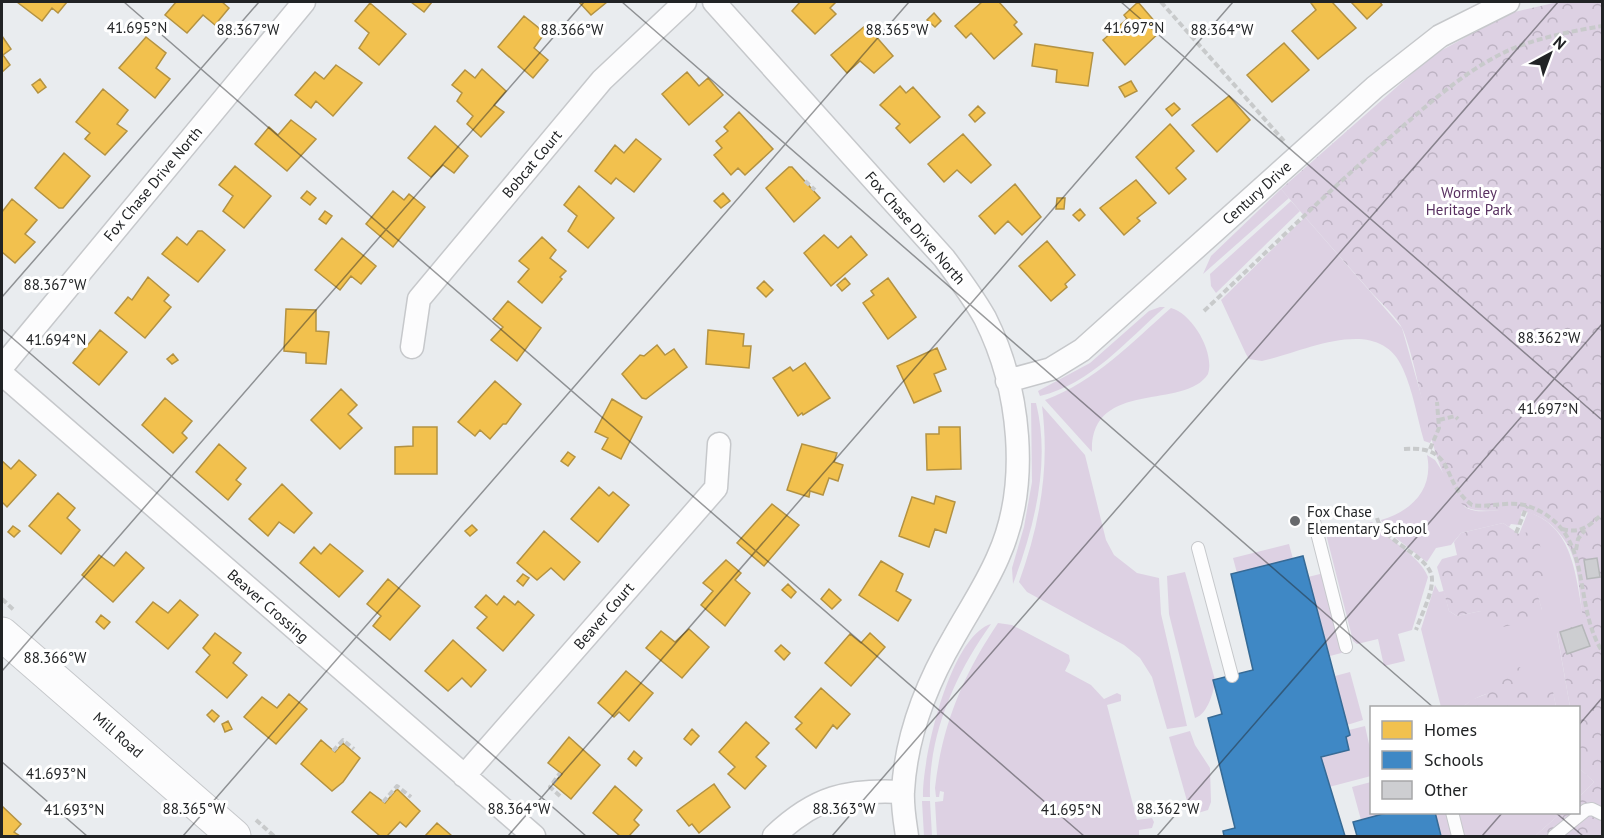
<svg xmlns="http://www.w3.org/2000/svg" width="1604" height="838" viewBox="0 0 1604 838" font-family="'PT Sans',sans-serif">
<style>
.green{fill:#ddd1e3}
.park{fill:url(#park-crowns)}
.homes{fill:#f2c14e;stroke:#b39242;stroke-width:1.5}
.schools{fill:#3f88c5;stroke:#366a95;stroke-width:1.5}
.building{fill:#cdced1;stroke:#b5b7b9;stroke-width:1.5}
.lines{fill:none;stroke-linecap:round;stroke-linejoin:round}
.lane-casing{stroke:#c6c8cb;stroke-width:14}
.street-casing{stroke:#c6c8cb;stroke-width:25}
.secondary-casing{stroke:#c6c8cb;stroke-width:35}
.path{stroke:#c8cacb;stroke-width:4;stroke-dasharray:6 3;stroke-linecap:butt}
.lane{stroke:#fcfcfd;stroke-width:12}
.street{stroke:#fcfcfd;stroke-width:22}
.secondary{stroke:#fcfcfd;stroke-width:33}
.ticks{fill:none;stroke:#212325;stroke-width:1.5;stroke-opacity:0.45}
.poi-dot{fill:#67696c;stroke:#fff;stroke-width:2}
.labels{text-anchor:middle;stroke-width:6;stroke-linejoin:round;paint-order:stroke}
.street-label{font-size:15px;fill:#212325;stroke:#fff}
.park-label{font-size:15px;fill:#593161;stroke:#fff}
.poi-label{font-size:15px;fill:#212325;stroke:#fff;text-anchor:start}
.ticks-label{font-size:15px;text-anchor:middle;fill:#212325;stroke:#fff;stroke-width:6;stroke-linejoin:round;paint-order:stroke}
</style>
<defs>
<pattern id="park-crowns" width="20" height="18" patternUnits="userSpaceOnUse" patternTransform="scale(1.5)"><rect width="20" height="18" fill="#ddd1e3"/><path d="M2 6a3 3 0 1 1 6 0M12 15a3 3 0 1 1 6 0" fill="none" stroke="#bdb3c3"/></pattern>
</defs>
<rect width="100%" height="100%" fill="#e9ecef"/>
<path class="green" d="M1281,189L1289,198L1203,274L1211,256Z
M1291,201L1300,211L1216,293L1211,286L1210,274Z
M1305,217L1402,328L1433,437L1430,443L1424,441C1417,417 1413,391 1403,369C1379,312 1304,352 1262,361L1249,359L1246,354L1221,300Z
M1160,307H1165C1127,340 1091,384 1040,396L1038,391L1090,363L1149,311Z
M1171,308C1193,314 1215,353 1208,374C1185,411 1090,378 1092,452L1045,400C1096,381 1131,343 1171,308Z
M1031,403H1036C1051,463 1034,528 1013,584L1012,568L1024,527L1032,482Z
M1042,406L1085,455L1106,540L1114,555L1137,573L1159,578L1161,614L1187,726L1167,729L1152,677L1140,658L1124,645L1027,592L1019,582C1040,524 1050,467 1042,406Z
M1427,455L1435,460L1465,507C1480,517 1504,506 1522,510L1519,525L1511,524L1509,527L1503,523L1461,533L1451,545L1436,548L1427,562L1424,560L1387,531L1381,520C1412,511 1434,489 1427,455Z
M1528,512C1577,528 1575,582 1585,623L1557,633L1570,707H1556L1553,692C1525,687 1484,687 1463,707H1441L1421,629L1435,585L1439,592L1444,591L1449,611L1457,616L1481,611L1542,610L1519,534Z
M1372,522C1388,541 1419,554 1428,577L1412,630L1398,634L1405,661L1384,666L1378,639L1357,644L1353,641L1326,534Z
M1289,544L1293,559L1237,573L1233,558Z
M1185,572L1215,680C1214,691 1208,714 1195,718L1169,614L1167,576Z
M1324,573L1345,652L1330,656L1308,577Z
M998,623L1012,625L1069,655L1070,661L1065,671L1091,685L1104,699L1117,693L1121,695V701L1107,705L1137,820L1152,818L1154,822L1152,828L1139,830V836H937L935,802L943,801L944,792L940,791L939,797H936L935,788C942,725 963,675 998,623Z
M991,624C956,673 928,734 930,797H923C922,758 950,636 991,624Z
M1350,672L1363,720L1347,725L1335,676Z
M1365,726L1371,753V776L1329,787L1321,757L1349,750L1346,737L1350,735L1349,730Z
M1190,731L1195,745L1210,768L1211,802L1208,810L1191,815L1169,737Z
M1578,762L1579,768L1594,782L1579,797Z
M1371,782L1372,812L1390,813L1361,820L1352,787Z
M922,801H930L932,836H924Z
M1435,813H1446L1452,836H1441Z
M1458,813H1561L1535,836H1464Z"/>
<path class="park" d="M1558,2H1602V836H1535L1561,813L1578,812L1579,797L1594,782L1579,768L1578,708L1570,707L1557,632L1584,623C1579,599 1580,565 1567,544C1532,486 1480,526 1460,502C1428,464 1422,378 1403,330C1397,317 1381,303 1371,292C1341,258 1311,224 1281,189L1433,55L1510,13Z
M1503,523L1519,534L1529,532L1538,537L1549,582L1544,590L1537,592L1542,610L1538,619L1494,629L1484,624L1481,611L1457,616L1449,611L1437,567L1442,559L1457,555L1454,542L1461,533Z
M1520,667L1529,674L1532,688L1543,685L1553,691L1556,707H1463L1471,700L1489,693L1487,681L1495,674Z"/>
<path class="homes" d="M17,2H67L58,13L52,8L42,21Z
M176,2H222L229,8L215,25L203,15L187,33L165,15Z
M411,2H432L424,12Z
M579,2H607L591,15Z
M800,2H836L830,8L836,14L815,34L792,11Z
M982,2H999L1017,22L1014,25L1022,34L994,59L971,33L966,38L955,26Z
M1138,2L1162,30L1125,65L1103,40L1127,19L1124,15Z
M1313,2H1332L1356,28L1318,59L1292,31L1316,10L1311,3Z
M1351,2H1380L1382,5L1367,19Z
M370,3L406,34L379,65L359,48L369,33L355,21Z
M934,13L941,21L935,27L927,20Z
M524,16L545,33L534,48L548,60L533,78L498,47Z
M866,25L893,56L874,73L860,61L847,73L831,55Z
M2,36L11,49L3,55L10,65L2,72Z
M146,37L166,53L156,68L170,79L155,98L119,68Z
M1284,43L1309,70L1272,102L1247,75Z
M1035,44L1093,53L1088,86L1056,82L1057,70L1032,66Z
M336,65L362,83L333,116L316,101L311,108L295,95L315,72L324,79Z
M482,69L506,91L494,105L504,112L481,137L467,124L473,116L457,101L462,93L452,85L465,70L475,78Z
M687,72L699,86L708,78L723,95L689,125L662,94Z
M40,79L46,87L38,93L32,85Z
M1131,81L1137,91L1125,97L1119,87Z
M900,86L906,93L913,87L940,117L910,143L896,128L900,124L880,105Z
M103,89L128,110L117,124L127,131L105,155L85,139L90,133L76,122Z
M1229,96L1250,120L1217,152L1192,125Z
M1174,103L1180,109L1172,116L1166,109Z
M978,106L985,113L975,122L969,115Z
M739,112L773,149L745,175L738,168L731,175L714,155L722,148L716,141L728,131L724,127Z
M291,120L316,139L287,171L255,144L269,127L278,135Z
M1170,124L1194,151L1176,168L1186,179L1169,194L1136,157Z
M435,126L468,156L454,173L443,165L431,177L408,158Z
M963,134L991,165L971,183L957,170L944,182L928,164Z
M636,139L661,159L634,192L616,178L611,184L595,171L615,145L624,153Z
M64,153L90,176L63,208H59L35,188Z
M235,166L271,196L244,228L223,211L233,196L219,185Z
M789,167H792L820,198L794,222L766,188Z
M1136,180L1156,203L1137,218L1140,221L1124,235L1100,208Z
M1015,184L1041,217L1022,235L1008,221L995,234L979,216Z
M579,186L614,218L588,248L568,231L577,216L564,205Z
M307,191L316,198L310,205L301,198Z
M393,191L404,200L409,194L425,207L393,247L366,224Z
M723,193L730,201L721,208L714,201Z
M1057,198H1065L1064,209H1056Z
M12,199L37,220L25,234L35,242L15,263L2,252V212Z
M1080,209L1085,215L1079,221L1073,215Z
M325,211L332,216L326,224L319,219Z
M198,231H202L225,250L198,282L162,254L177,237L187,245Z
M824,235L838,248L851,236L867,255L831,286L804,253Z
M542,237L556,250L550,258L566,271L560,277L562,279L542,303L518,282L529,269L519,261Z
M342,238L376,266L361,284L351,276L340,290L315,270Z
M1047,241L1075,275L1065,284L1067,287L1051,301L1019,266Z
M148,277L169,295L164,301L171,307L145,338L115,313L128,297L132,300Z
M845,278L850,284L842,291L837,285Z
M888,278L916,317L888,339L863,303L874,295L871,291Z
M764,281L773,290L766,297L757,288Z
M508,301L541,328L517,361L491,340L503,327L493,319Z
M286,309L316,310V331L329,332L326,364L306,363V353L284,351Z
M100,330L127,352L99,385L73,363Z
M708,330L744,334L743,346H751L749,368L706,364Z
M657,345L665,355L674,349L687,367L646,399L642,398L622,374L640,355L644,356Z
M937,348L946,369L934,374L941,391L914,403L897,366Z
M173,354L178,360L172,364L167,359Z
M805,363L830,398L803,415L802,413L798,416L773,378L790,367L793,371Z
M495,381L521,404L506,424H503L490,439L480,430L475,436L458,422Z
M341,389L357,405L348,414L362,428L340,449L311,420Z
M165,398L192,421L182,433L187,438L173,453L142,425Z
M612,399L642,417L621,459L602,449L608,438L595,432Z
M413,427H437V474H395V447L413,446Z
M939,427H960L961,469L927,470L926,434H939Z
M219,444L246,468L236,480L241,484L228,500L196,472Z
M802,444L837,453L834,462L843,465L838,481L829,478L823,495L810,491L809,497L787,490Z
M568,452L575,457L568,466L561,461Z
M19,460L36,475L7,507L2,502V461L11,469Z
M282,484L312,513L294,533L279,522L268,536L249,519Z
M599,487L609,496L613,492L629,505L598,542L571,519Z
M58,493L75,508L67,518L80,530L61,554L29,526Z
M936,496L955,502L946,533L935,529L929,547L899,536L912,497L934,504Z
M772,504L799,525L764,566L737,543Z
M472,525L477,530L470,536L465,531Z
M13,526L20,531L14,537L8,532Z
M544,531L580,562L564,580L551,568L537,580L517,563Z
M330,544L363,571L339,597L300,563L314,547L321,554Z
M126,552L144,568L113,602L82,575L99,555L114,566Z
M726,560L741,573L735,580L750,593L725,626L701,605L713,591L703,583Z
M881,561L903,574L896,591L911,600L898,621L859,595Z
M523,574L529,578L523,586L517,581Z
M388,579L420,606L390,640L373,626L381,616L367,604Z
M788,584L796,592L791,598L782,590Z
M829,589L841,600L832,609L821,599Z
M486,595L497,605L504,596L515,605L518,601L534,615L503,651L477,628L487,617L475,607Z
M180,600L198,615L168,649L136,622L153,602L168,613Z
M101,615L110,622L104,629L96,622Z
M689,629L709,647L682,678L646,648L661,631L675,642Z
M215,633L241,653L233,663L247,675L227,698L196,672L210,655L203,648Z
M870,633L885,647L851,686L825,663L850,634L861,643Z
M453,640L486,670L471,687L462,678L448,691L425,671Z
M781,645L790,653L784,660L775,651Z
M626,671L653,693L629,721L619,712L614,717L598,703Z
M821,688L850,714L837,729L833,725L816,748L796,729L802,723L795,717Z
M289,694L307,709L276,744L244,717L262,697L277,708Z
M212,710L219,716L214,722L207,715Z
M228,721L232,729L225,732L222,724Z
M746,722L769,743L756,757L766,766L745,789L728,774L735,767L719,752Z
M692,729L699,736L691,745L684,739Z
M569,737L600,765L571,799L553,784L562,774L548,763Z
M321,740L335,752L343,743L360,758L343,782L332,791L301,764Z
M634,751L642,758L636,766L628,759Z
M714,784L730,807L699,833L692,824L689,826L677,811Z
M615,786L642,810L634,820L639,825L629,836H620L593,813Z
M397,789L420,811L406,827L400,822L387,836H380L352,812L370,792L385,803Z
M2,806L21,824L14,832L20,836H2Z
M437,823L452,836H425Z"/>
<path class="schools" d="M1303,556L1350,735L1346,737L1349,750L1321,757L1345,836H1224L1223,831L1235,828L1208,718L1222,714L1213,680L1253,670L1231,574Z
M1390,812H1435L1441,836H1357L1353,822Z"/>
<path class="building" d="M1597,558L1600,577L1587,579L1584,560Z
M1582,625L1590,646L1567,654L1560,632Z"/>
<g class="lines">
<g class="lane-casing">
<path id="lane" d="M1313,517L1346,647
M1198,548L1232,676
M1452,812L1458,836
M1554,836L1586,810L1592,809L1602,814"/>
</g>
<g class="street-casing">
<path id="street" d="M714,2L944,258C959,278 973,297 985,318C1020,388 1031,484 998,557C986,585 969,610 954,637C927,683 906,736 903,791C902,806 905,822 907,836
M412,347L419,299L602,80L685,2
M2,367L304,2
M2,374L534,836
M1007,381L1051,369L1082,350L1375,87L1440,36L1508,2
M464,776L716,488L719,444
M774,836C815,797 847,789 903,792"/>
</g>
<g class="secondary-casing">
<path id="secondary" d="M2,634L234,836"/>
</g>
<path class="path" d="M1161,2L1284,141
M805,181L815,190
M1204,311C1268,251 1329,190 1395,133C1431,102 1469,67 1514,48C1542,37 1573,31 1602,26
M1439,420L1455,416L1458,419
M1404,449C1458,445 1439,481 1472,505C1491,508 1510,500 1528,506C1596,530 1571,602 1602,651
M1430,449L1439,428L1437,402
M1377,518C1384,544 1433,556 1432,580C1432,595 1421,615 1416,630
M1562,529C1581,534 1589,526 1602,514
M1516,533L1527,506
M1576,550L1578,539L1585,530
M2,599L15,611
M333,751L343,740L354,749
M560,796L550,787L560,773
M383,802L397,786L411,797
M256,820L274,836"/>
<use href="#lane" class="lane"/>
<use href="#street" class="street"/>
<use href="#secondary" class="secondary"/>
</g>
<path class="ticks" d="M124,2L1084,836M622,2L1434,708M1121,2L1602,420M2,297L259,2M2,329L586,836M2,671L584,2M1578,726L1602,698M2,762L87,836M1555,812L1583,836M183,836L909,2M508,836L1233,2M832,836L1558,2M1157,836L1602,324M1482,836L1503,812"/>
<circle class="poi-dot" cx="1295" cy="521" r="6"/>
<g class="labels">
<g class="street-label">
<text transform="translate(532 164) rotate(-50)" y="5">Bobcat Court</text>
<text transform="translate(153 184) rotate(-50)" y="5">Fox Chase Drive North</text>
<text transform="translate(1257 193) rotate(-42)" y="5">Century Drive</text>
<text transform="translate(915 228) rotate(49)" y="5">Fox Chase Drive North</text>
<text transform="translate(268 606) rotate(41)" y="5">Beaver Crossing</text>
<text transform="translate(604 616) rotate(-49)" y="5">Beaver Court</text>
<text transform="translate(118 735) rotate(41)" y="5">Mill Road</text>
</g>
<g class="park-label">
<text x="1469" y="198">Wormley<tspan x="1469" dy="17">Heritage Park</tspan></text>
</g>
<g class="poi-label">
<text x="1307" y="517">Fox Chase<tspan x="1307" dy="17">Elementary School</tspan></text>
</g>
</g>
<g class="ticks-label">
<text x="137" y="33">41.695°N</text>
<text x="1134" y="33">41.697°N</text>
<text x="248" y="35">88.367°W</text>
<text x="572" y="35">88.366°W</text>
<text x="897" y="35">88.365°W</text>
<text x="1222" y="35">88.364°W</text>
<text x="55" y="290">88.367°W</text>
<text x="1549" y="343">88.362°W</text>
<text x="56" y="345">41.694°N</text>
<text x="1548" y="414">41.697°N</text>
<text x="55" y="663">88.366°W</text>
<text x="56" y="779">41.693°N</text>
<text x="194" y="814">88.365°W</text>
<text x="519" y="814">88.364°W</text>
<text x="844" y="814">88.363°W</text>
<text x="1168" y="814">88.362°W</text>
<text x="74" y="815">41.693°N</text>
<text x="1071" y="815">41.695°N</text>
</g>
<rect width="1604" height="838" fill="none" stroke="#212325" stroke-width="6"/>
<rect x="1370" y="706" width="210" height="108" fill="#ffffff" stroke="#a6a7a8" stroke-width="1.5"/>
<rect x="1382" y="721" width="30" height="18" fill="#f2c14e" stroke="#a6a7a8" stroke-width="1.5"/>
<text x="1424" y="736" font-size="18" fill="#212325">Homes</text>
<rect x="1382" y="751" width="30" height="18" fill="#3f88c5" stroke="#a6a7a8" stroke-width="1.5"/>
<text x="1424" y="766" font-size="18" fill="#212325">Schools</text>
<rect x="1382" y="781" width="30" height="18" fill="#cdced1" stroke="#a6a7a8" stroke-width="1.5"/>
<text x="1424" y="796" font-size="18" fill="#212325">Other</text>
<g transform="translate(1550 54) rotate(41)" stroke="#ffffff" stroke-width="4.5" paint-order="stroke">
<path d="M0-4.5L10 22L0 15L-10 22Z" fill="#212325"/>
<text y="-9" font-size="16" font-weight="bold" text-anchor="middle" fill="#212325">N</text>
</g>
</svg>
